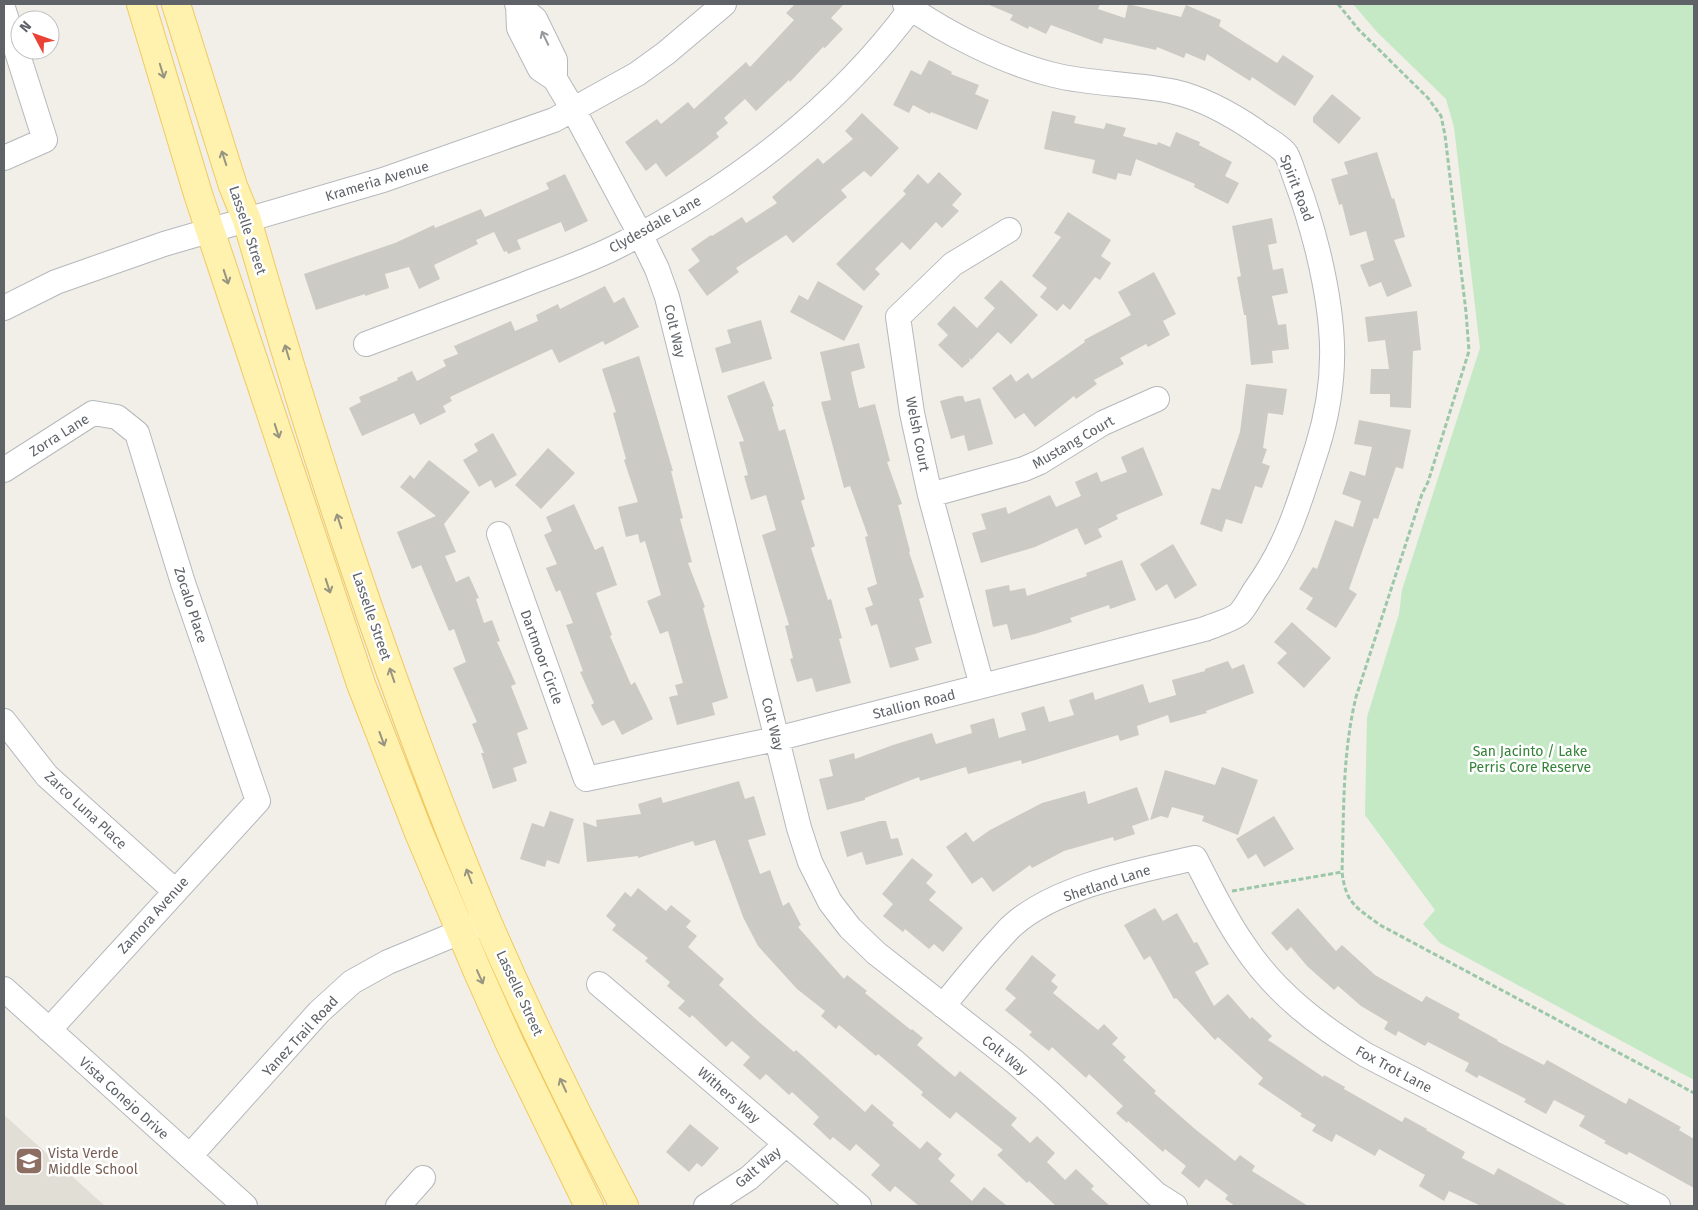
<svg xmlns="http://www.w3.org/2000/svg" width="1698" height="1210" viewBox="0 0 1698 1210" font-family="'Fira Sans',sans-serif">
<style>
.education{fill:#e1ded6}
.green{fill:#c5e8c5}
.building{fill:#cccac5}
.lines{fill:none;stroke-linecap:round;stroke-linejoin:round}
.minor-casing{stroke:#b5b8bc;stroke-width:26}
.major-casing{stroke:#f2c960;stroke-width:30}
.path{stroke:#9cc7a9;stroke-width:3;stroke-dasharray:5 2.5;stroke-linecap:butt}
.minor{stroke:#fff;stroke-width:24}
.major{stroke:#fff2af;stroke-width:28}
.oneway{stroke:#979a9d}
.oneway2{stroke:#979581}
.labels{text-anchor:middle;stroke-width:5;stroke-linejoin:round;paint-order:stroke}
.street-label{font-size:14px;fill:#5f6368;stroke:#fff}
.park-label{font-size:14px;fill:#348238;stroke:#fff}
.education-label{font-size:14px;fill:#785e54;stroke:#fff;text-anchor:start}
</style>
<rect width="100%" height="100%" fill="#f1efe8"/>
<path class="education" d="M4,1115L105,1206H4Z"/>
<path class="green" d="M1353,4H1694V1080L1440,943L1423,924L1435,910L1365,815L1367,717L1399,614L1402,590L1480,348L1454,127L1446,99L1377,32Z"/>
<path class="building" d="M795,4H844L831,18L843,29L825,48L823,47L790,82L789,80L756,111L745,99L724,118L728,123L716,133L719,137L700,152L666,177L656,163L646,171L625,142L657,119L661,124L688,102L694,109L746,62L750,67L794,20L786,13Z
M987,4H1100L1098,9L1125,18L1128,4L1181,17L1186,5L1221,20L1219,26L1277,63L1283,55L1314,76L1295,106L1252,77L1250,81L1207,54L1205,61L1186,53L1184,58L1157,47L1156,50L1104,38L1102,44L1051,25L1046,34L1029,26L1028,29L1010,20L1013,15Z
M929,60L952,72L951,74L979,85L975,94L989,100L977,130L931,112L930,114L913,105L909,113L893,105L911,70L921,75Z
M1332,94L1361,118L1339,144L1313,122V117Z
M1052,111L1076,116L1074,123L1104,129L1106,123L1126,128L1123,136L1157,145L1158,142L1170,147L1176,132L1200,142L1199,145L1232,162L1225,176L1239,183L1228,204L1194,187L1195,184L1136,159L1131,176L1118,173L1116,180L1092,173L1095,160L1044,149Z
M862,113L899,148L871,177L864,171L841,190L847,197L793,243L786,235L736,268L739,272L707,296L688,270L700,261L691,249L711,235L712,236L742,217L746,223L777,203L772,197L818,158L823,164L853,139L845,131Z
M1377,152L1392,199L1394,198L1405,237L1394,240L1412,286L1387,297L1381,282L1369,287L1360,265L1374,260L1366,231L1350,236L1342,204L1339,205L1331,179L1348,174L1344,162Z
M939,172L962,194L952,205L959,211L942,228L936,222L910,250L902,242L875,269L880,274L864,291L836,264L906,194L903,191L918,174L928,184Z
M565,174L588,221L565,232L561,222L517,240L521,249L508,254L507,251L504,252L494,232L476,240L478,244L434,265L440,279L419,289L409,267L385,274L389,288L365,296V294L316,310L304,274L395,243L434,225L435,228L481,209L485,217L549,189L546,183Z
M1068,212L1111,240L1101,256L1111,263L1100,280L1095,277L1070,310L1063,304L1057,311L1040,297L1047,288L1032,276L1061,237L1054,233Z
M1272,218L1277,243L1268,245L1273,270L1283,268L1288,293L1272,296L1278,325L1286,324L1289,349L1272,351L1273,363L1251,365L1246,315H1244L1237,277L1241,276L1232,226Z
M1154,272L1176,314L1163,321L1170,335L1148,347L1146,344L1120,358L1124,364L1094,380L1097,384L1076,399L1074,396L1035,427L1024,413L1015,419L992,388L1011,374L1016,382L1028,373L1032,379L1085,342L1084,340L1131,315L1118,292Z
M1001,280L1038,315L1011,344L998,332L971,360L969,357L970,361L962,368L938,345L948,335L937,324L954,306L977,328L995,308L984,298Z
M818,281L863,306L844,341L790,312L799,295L808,300Z
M605,286L614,303L624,297L639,327L605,345L603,341L559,363L552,349L450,397L452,401L443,406L446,412L420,425L414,413L362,436L349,408L361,402L359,397L398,380L397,378L412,371L417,381L446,366L443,360L458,354L454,346L511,321L515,331L538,321L536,315L558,304L560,309Z
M1417,311L1421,350L1413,351L1411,408L1390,407V394H1370L1371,369H1389L1385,340L1368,342L1365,317Z
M761,320L772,359L722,373L715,348L731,343L727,330Z
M859,343L865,368L851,372L853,383L859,408L875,404L890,461L887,462L902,504L898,505L910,551L909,552L924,597L919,599L932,643L915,648L919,660L890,668L877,624L871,626L865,608L873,605L867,588L877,584L865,537L868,536L850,486L844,488L821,402L831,400L820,352Z
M639,356L673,471H671L683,518L680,519L692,562L688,563L705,607L703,608L728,698L712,703L715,715L677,725L669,697L678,695L675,685L683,683L668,631L660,634L647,601L661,595L645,541L640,543L638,534L626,537L618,507L638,502L624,460L626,459L613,413L616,412L602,369Z
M764,381L774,406L772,407L779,431L785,429L805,499L801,501L815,546L811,548L828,600L831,599L842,638L839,639L851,683L816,692L812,678L797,682L790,659L793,658L785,626L789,625L762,535L776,530L766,495L751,500L744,476L748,475L739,442L744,441L727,396Z
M1246,384L1287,389L1283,415L1268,413L1263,448L1267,449L1262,463L1270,466L1262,488L1255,486L1242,524L1226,519L1222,532L1200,524L1212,488L1220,490L1240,432Z
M958,396H963L965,402L980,398L993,444L968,451L964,435L951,439L940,401Z
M1359,420L1411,430L1403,469L1396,467L1378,519L1374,518L1349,589L1357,594L1336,628L1306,609L1313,598L1299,589L1313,567L1317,569L1335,520L1353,527L1361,501L1342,494L1350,471L1365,476L1372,447L1354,444Z
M493,433L517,475L495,488L491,480L479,487L463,460L478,451L474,444Z
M1143,447L1163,495L1116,515L1118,519L1098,529L1102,537L1085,545L1077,528L1035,547L981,563L972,533L986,529L981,514L1006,507L1008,514L1050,495L1056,507L1081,496L1075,482L1097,472L1101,482L1127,472L1121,457Z
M548,448L575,473L541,509L515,485Z
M429,460L470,492L444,524L456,552L445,556L456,582L469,576L479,598L476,599L484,623L492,620L500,641L497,642L516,684L511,686L528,729L517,733L527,763L513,768L517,781L493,789L481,753H484L472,724L477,722L453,668L466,662L454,629L449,631L421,565L412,569L397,532L436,516L400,487L410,475L414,479Z
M574,504L595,550L603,546L617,585L596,593L612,635L610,636L631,685L635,682L653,719L622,735L614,720L602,726L591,705L594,703L580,672L583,671L566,625L573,623L560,590L556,592L546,568L557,564L544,535L552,531L546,517Z
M1173,544L1197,585L1175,599L1167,584L1156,591L1140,564Z
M1122,560L1136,600L1110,609L1109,605L1070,618L1072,622L1035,634L1011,640L1007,624L993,627L985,590L1009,585L1010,591L1025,588L1027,596L1087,576L1086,573Z
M1292,622L1331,658L1304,688L1277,663L1287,653L1274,642Z
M1228,661L1232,669L1244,664L1254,693L1206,711L1207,713L1170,723L1168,715L1137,726L1139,735L1120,741L1118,735L1022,764L1021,760L968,774L966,767L920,781L919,777L865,798V800L827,810L819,779L833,776L829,760L854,753L855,759L893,745L932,733L936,744L972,733L970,725L994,718L999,738L1026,730L1021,713L1044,706L1049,722L1074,715L1069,700L1093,692L1095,700L1143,684L1149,703L1176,695L1172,680L1205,671V669Z
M1222,767L1258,780L1238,835L1202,821L1204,816L1172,807L1168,818L1161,816L1150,820L1165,770L1215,785Z
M739,781L745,799L754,796L766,835L748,840L760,874L770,870L783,906L789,902L801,925L798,927L844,979L847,975L867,991L865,993L911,1030L912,1029L923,1038L917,1045L955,1077L960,1071L1017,1118L1011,1125L1030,1143L1037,1136L1055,1153L1047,1162L1065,1180L1076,1169L1094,1186L1091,1189L1110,1206H1056L1029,1181L1027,1183L997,1155L1003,1150L956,1112L950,1119L921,1095L923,1092L878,1054L876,1056L839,1025L836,1029L821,1016L825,1011L797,989L758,946L743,917L715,840L695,846L693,841L638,858V856L587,862L583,822L597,827L596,820L641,814L638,804L661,797L663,803Z
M1137,787L1149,820L1132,826L1135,834L1114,841L1113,837L1064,851L1032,868L1030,865L993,892L982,877L972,884L946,847L966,832L973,842L990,830L1042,803L1085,791L1088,804Z
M550,811L574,819L559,864L547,860L545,867L520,859L532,823L544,827Z
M1274,816L1294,849L1264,867L1256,854L1248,859L1236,839Z
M880,821H886L891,839L898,838L903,855L866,865L862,852L847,857L840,832Z
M912,858L933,875L926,883L936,892L929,900L963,928L943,952L934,944L929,949L905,929L903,932L883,916L893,904L882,894Z
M638,888L666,911L671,905L691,921L686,927L697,936L688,947L724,979L719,985L759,1022L794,1052L796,1050L865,1112L872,1104L894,1123L892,1125L920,1149L927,1141L942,1154L938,1159L955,1175L950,1181L972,1201L984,1187L1007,1206H919L895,1186L890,1192L871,1175L880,1165L856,1144L850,1151L833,1137L830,1140L813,1124L819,1117L792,1092L789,1095L766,1074L760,1080L743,1065L750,1057L732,1041L726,1047L692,1015L690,1018L678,1008L685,1001L667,986L670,982L645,961L648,958L612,930L616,925L606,916L625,892L631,897Z
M1155,908L1163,921L1177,913L1194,943L1197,942L1209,964L1195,972L1214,1006L1228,994L1250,1019L1252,1017L1272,1036L1268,1040L1323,1077L1324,1075L1345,1087L1344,1089L1402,1122L1405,1117L1427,1129L1426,1130L1465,1152L1462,1158L1494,1175L1498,1168L1568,1206H1481L1449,1191L1444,1201L1419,1186L1425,1175L1379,1149L1375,1156L1336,1134L1332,1142L1312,1131L1316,1125L1300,1116L1302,1114L1258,1084L1263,1078L1218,1037L1215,1040L1176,998L1174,999L1150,956L1144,960L1124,925Z
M1298,908L1336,951L1342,945L1375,975L1422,1002L1426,996L1460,1014L1458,1018L1498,1040L1497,1041L1544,1065L1547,1060L1626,1104L1629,1098L1681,1127L1679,1130L1694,1139V1188L1629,1152L1627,1155L1604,1143L1606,1141L1579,1126L1585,1116L1554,1100L1546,1114L1524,1102L1526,1099L1479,1075L1477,1078L1465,1071L1469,1063L1428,1042L1425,1046L1398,1031L1396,1036L1384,1029L1388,1022L1361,1006L1338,986L1334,990L1307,966L1291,947L1287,951L1271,933Z
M1032,955L1056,975L1051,981L1058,987L1053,993L1098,1030L1104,1024L1118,1038L1112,1044L1126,1057L1123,1060L1156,1091L1154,1093L1195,1129L1235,1161L1240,1155L1255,1166L1252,1171L1308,1206H1235L1225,1199L1228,1195L1206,1179L1199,1188L1181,1173L1186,1166L1165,1149L1163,1152L1128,1121L1127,1123L1116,1113L1123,1106L1089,1074L1086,1078L1052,1047L1049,1051L1029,1035L1032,1032L1005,1010L1016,998L1005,989Z
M690,1124L719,1148L702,1167L697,1163L689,1172L666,1152Z"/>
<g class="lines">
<g class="minor-casing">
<path id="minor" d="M517,4L535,19L555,60V79
M518,5L519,28L540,69L555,79L574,111L640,234L657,269L667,297L799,828L810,862L830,902L850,928L876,953L1015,1062L1050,1093L1156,1194L1175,1206
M4,11L45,140L4,158
M4,308L56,282L164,244L383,180L554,120L637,74L666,53L724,4
M366,344C417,325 467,306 518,287C550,274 584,263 616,247C730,190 839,108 914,4
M4,470L93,413L117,417L137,433L183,583L258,801L49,1030
M930,495L1024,469L1040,462L1103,423L1157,399
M499,534L586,779L776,739L1205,629C1214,625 1232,620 1239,614C1245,608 1250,598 1255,590C1288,545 1300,500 1317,448C1339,378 1335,323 1318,252C1312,228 1305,204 1296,180C1293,172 1290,161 1286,154C1281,146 1263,137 1256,131C1231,114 1205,99 1175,92C1135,83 1094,85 1054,75C1005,63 945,33 905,4
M982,686L930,495L912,413L898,317L953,264L1009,230
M4,721L47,776L175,891
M599,984L859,1206
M4,989L245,1206
M943,1006C960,985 977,964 995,944C1001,938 1007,930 1013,925C1057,886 1138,871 1195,858C1210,887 1224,917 1243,944C1274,992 1319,1026 1366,1055L1658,1206
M190,1156L319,1012L352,982L388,962L477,925
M398,1206L423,1178
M706,1206L749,1178L786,1144"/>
</g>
<g class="major-casing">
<path id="major" d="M141,4L198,194L361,684L419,833L477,970L510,1044L589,1206
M176,4L233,186L247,220C315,456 391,692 486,919C528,1016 575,1112 624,1206"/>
</g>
<path class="path" d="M1338,4L1359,30L1428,98L1441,116L1445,135L1466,312L1469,351L1428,482L1422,494L1356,697C1342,755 1344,813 1342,872C1346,904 1356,907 1380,925L1694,1093
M1232,891L1342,872"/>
<use href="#minor" class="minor"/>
<use href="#major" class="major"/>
</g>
<defs><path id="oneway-shaft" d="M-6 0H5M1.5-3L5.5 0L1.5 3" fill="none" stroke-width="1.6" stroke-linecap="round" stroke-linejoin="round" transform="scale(1.25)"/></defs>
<use class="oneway" href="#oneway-shaft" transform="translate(545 38) rotate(-116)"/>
<g class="oneway2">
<use href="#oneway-shaft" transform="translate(162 71) rotate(73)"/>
<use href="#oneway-shaft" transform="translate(224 158) rotate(-108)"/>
<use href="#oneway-shaft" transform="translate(226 277) rotate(72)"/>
<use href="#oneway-shaft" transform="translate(287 352) rotate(-107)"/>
<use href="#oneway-shaft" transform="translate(277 431) rotate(72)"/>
<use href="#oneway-shaft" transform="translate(339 521) rotate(-108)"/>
<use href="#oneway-shaft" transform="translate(328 586) rotate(72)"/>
<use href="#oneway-shaft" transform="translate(392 675) rotate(-109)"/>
<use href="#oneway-shaft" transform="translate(382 739) rotate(70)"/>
<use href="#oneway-shaft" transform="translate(469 876) rotate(-111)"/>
<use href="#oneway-shaft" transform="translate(480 977) rotate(66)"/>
<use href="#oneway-shaft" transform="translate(563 1085) rotate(-115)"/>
</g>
<defs>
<g id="school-square" transform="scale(1.4375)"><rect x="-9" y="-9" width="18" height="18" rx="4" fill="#8d6e63" stroke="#fff"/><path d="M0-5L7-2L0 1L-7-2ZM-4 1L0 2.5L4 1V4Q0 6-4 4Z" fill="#fff"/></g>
</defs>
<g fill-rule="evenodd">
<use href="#school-square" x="29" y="1161"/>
</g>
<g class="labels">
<g class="street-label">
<text transform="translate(377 181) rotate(-17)" y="5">Krameria Avenue</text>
<text transform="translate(1297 188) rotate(69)" y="5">Spirit Road</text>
<text transform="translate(655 224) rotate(-29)" y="5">Clydesdale Lane</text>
<text transform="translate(248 230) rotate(72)" y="5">Lasselle Street</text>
<text transform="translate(675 331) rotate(77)" y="5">Colt Way</text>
<text transform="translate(918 434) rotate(79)" y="5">Welsh Court</text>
<text transform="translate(59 435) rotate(-32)" y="5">Zorra Lane</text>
<text transform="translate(1073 442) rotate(-30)" y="5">Mustang Court</text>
<text transform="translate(191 605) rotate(72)" y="5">Zocalo Place</text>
<text transform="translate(372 616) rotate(71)" y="5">Lasselle Street</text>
<text transform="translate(542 657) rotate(70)" y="5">Dartmoor Circle</text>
<text transform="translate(914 704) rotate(-14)" y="5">Stallion Road</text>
<text transform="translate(773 724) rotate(76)" y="5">Colt Way</text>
<text transform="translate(86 810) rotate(43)" y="5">Zarco Luna Place</text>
<text transform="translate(1107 883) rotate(-18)" y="5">Shetland Lane</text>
<text transform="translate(153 915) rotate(-48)" y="5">Zamora Avenue</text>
<text transform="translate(520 993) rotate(65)" y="5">Lasselle Street</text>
<text transform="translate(300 1036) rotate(-47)" y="5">Yanez Trail Road</text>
<text transform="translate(1005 1055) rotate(39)" y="5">Colt Way</text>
<text transform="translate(1394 1069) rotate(28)" y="5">Fox Trot Lane</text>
<text transform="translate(729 1095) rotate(41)" y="5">Withers Way</text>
<text transform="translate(124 1098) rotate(42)" y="5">Vista Conejo Drive</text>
<text transform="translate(758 1167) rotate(-40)" y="5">Galt Way</text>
</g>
<g class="park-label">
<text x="1530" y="756">San Jacinto / Lake<tspan x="1530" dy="16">Perris Core Reserve</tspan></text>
</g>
<g class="education-label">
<text x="48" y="1158">Vista Verde<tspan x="48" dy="16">Middle School</tspan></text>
</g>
</g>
<rect width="1698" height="1210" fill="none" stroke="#5f6368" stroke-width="10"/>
<g transform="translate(35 35) rotate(311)"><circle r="24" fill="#ffffff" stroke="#bfc1c3"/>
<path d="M0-4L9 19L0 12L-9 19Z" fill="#ea4335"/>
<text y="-8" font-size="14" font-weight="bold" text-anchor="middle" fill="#5f6368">N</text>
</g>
</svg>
